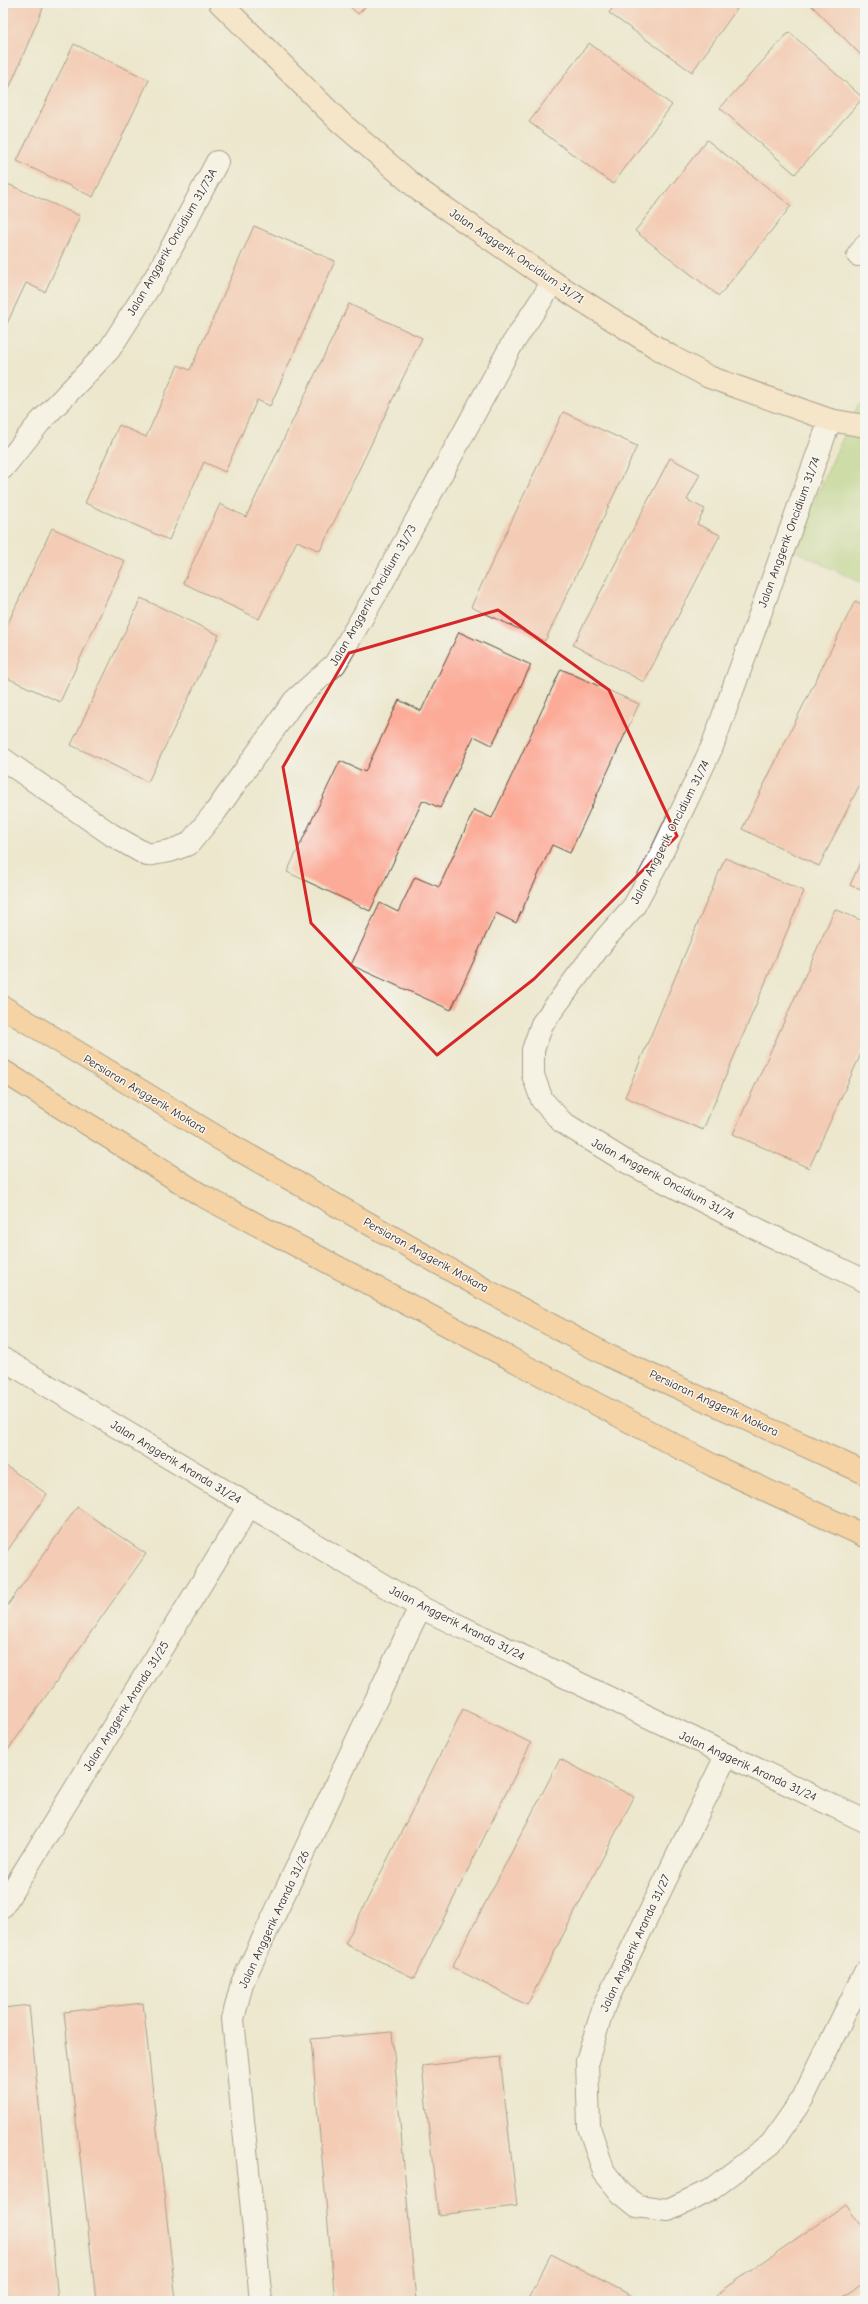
<svg xmlns="http://www.w3.org/2000/svg" width="868" height="2304" viewBox="0 0 868 2304" font-family="'Comic Neue',sans-serif">
<style>
.green{fill:#a8cf7a;stroke:#727c4c}
.building{fill:#fcab98}
.lines{fill:none;stroke-linecap:round;stroke-linejoin:round}
.street-casing{stroke:#564638;stroke-width:24}
.secondary-casing{stroke:#564638;stroke-width:24}
.primary-casing{stroke:#564638;stroke-width:24}
.street{stroke:#fff;stroke-width:22}
.secondary{stroke:#ffe4c6;stroke-width:22}
.primary{stroke:#febb71;stroke-width:22}
.marked{fill:none;stroke:#d62828;stroke-width:3;stroke-linejoin:round}
.labels{text-anchor:middle;stroke-width:3;stroke-linejoin:round;paint-order:stroke}
.street-label{font-size:12px;fill:#3b2a1e;stroke:#f6f6f2}
</style>
<rect width="100%" height="100%" fill="#f6f6f2"/>
<filter id="ink" filterUnits="userSpaceOnUse"><feTurbulence type="fractalNoise" baseFrequency=".025" numOctaves="2"/><feDisplacementMap in="SourceGraphic" scale="8" xChannelSelector="R" yChannelSelector="G"/><feConvolveMatrix kernelMatrix="1 2 1 2 8 2 1 2 1" color-interpolation-filters="sRGB"/></filter>
<filter id="wash" filterUnits="userSpaceOnUse"><feTurbulence type="fractalNoise" baseFrequency=".012" numOctaves="4" result="noise"/><feDisplacementMap in="SourceGraphic" scale="16" xChannelSelector="R" yChannelSelector="G"/><feGaussianBlur stdDeviation="0.9" result="paint"/><feColorMatrix in="noise" values="0 0 0 0 0 0 0 0 0 0 0 0 0 0 0 0 0 1.4 0 .05"/><feComposite in="paint" operator="in"/></filter>
<g filter="url(#wash)">
<rect width="100%" height="100%" fill="#ece7cd"/>
<path class="green" d="M858,405H865V585L792,549Z"/>
<g id="blocks">
<path class="building" d="M3,3H45L5,98L3,97Z
M346,3H369L358,14Z
M616,3H741L692,72L609,13Z
M809,3H865V59Z
M789,32L863,98L795,174L720,108Z
M589,43L672,105L613,184L529,122Z
M74,44L149,80L93,197L17,161Z
M707,140L791,206L719,296L635,231Z
M3,182L80,216L45,292L26,283L3,332Z
M254,226L335,261L270,406L257,400L225,472L204,462L169,540L85,503L119,425L146,437L178,365L190,370Z
M349,304L422,338L320,551L297,541L259,619L183,583L220,504L246,517Z
M563,412L637,446L545,641L471,607Z
M670,458L700,474L687,500L705,509L697,524L720,535L644,682L573,645Z
M52,528L125,561L60,702L3,676V634Z
M141,598L219,635L148,782L71,745Z
M855,601L865,606V774L819,866L742,829Z
M459,632L531,665L492,745L474,736L440,808L423,800L370,911L287,872L340,761L365,772L399,700L421,711Z
M561,669L639,704L570,853L552,845L516,923L496,913L451,1010L351,965L380,903L398,912L415,877L439,887L474,810L492,818Z
M865,852V892L850,885Z
M725,858L804,891L703,1130L625,1097Z
M835,909L865,922V1045L809,1168L733,1134Z
M3,1464L47,1494L3,1557Z
M77,1507L146,1554L3,1757V1612Z
M463,1709L531,1743L414,1978L345,1944Z
M560,1759L634,1797L527,2005L452,1967Z
M143,2003L176,2301H96L64,2012Z
M29,2005L41,2124L58,2301H3V2008Z
M392,2032L416,2301H335L311,2039Z
M500,2057L517,2206L438,2215L422,2066Z
M846,2204L865,2231V2282L838,2301H720L716,2295Z
M551,2254L586,2272L642,2301H527Z"/>
</g>
</g>
<g filter="url(#ink)">
<use href="#blocks" fill-opacity="0" stroke="#564638" stroke-width="1"/>
<g class="lines">
<g class="street-casing">
<path id="street" d="M858,255L865,246
M830,420L712,747L657,863L634,906L605,939L542,1024L533,1050V1075L542,1100L562,1122L625,1161L749,1225L865,1281
M3,468L40,422L109,350L158,273L217,162
M3,759L112,835L147,855L170,851L189,844L216,811L294,701L335,664L380,587L511,346L553,282
M3,1359L420,1607L865,1821
M726,1756L604,2006L587,2061L589,2127L604,2172L621,2193L637,2206L668,2210L709,2191L771,2144L803,2098L865,1972
M3,1906L249,1506
M261,2301L233,2019L242,1983L420,1607"/>
</g>
<g class="secondary-casing">
<path id="secondary" d="M220,3L340,122L419,190L553,282L670,356L709,377L830,420L865,426"/>
</g>
<g class="primary-casing">
<path id="primary" d="M3,1007L225,1142L484,1289L607,1355L865,1473
M3,1071L201,1195L714,1466L865,1536"/>
</g>
<use href="#street" class="street"/>
<use href="#secondary" class="secondary"/>
<use href="#primary" class="primary"/>
</g>
</g>
<path d="M0 0H868V2304H0ZM498,610L609,690L677,836L534,979L437,1055L311,923L283,767L349,653Z" fill="#ece7cd" fill-opacity=".55" fill-rule="evenodd"/>
<path class="marked" d="M498,610L609,690L677,836L534,979L437,1055L311,923L283,767L349,653Z"/>
<g class="labels">
<g class="street-label">
<text transform="translate(172 242) rotate(-60)" y="4">Jalan Anggerik Oncidium 31/73A</text>
<text transform="translate(517 256) rotate(34)" y="4">Jalan Anggerik Oncidium 31/71</text>
<text transform="translate(789 532) rotate(-70)" y="4">Jalan Anggerik Oncidium 31/74</text>
<text transform="translate(373 595) rotate(-60)" y="4">Jalan Anggerik Oncidium 31/73</text>
<text transform="translate(670 832) rotate(-63)" y="4">Jalan Anggerik Oncidium 31/74</text>
<text transform="translate(145 1094) rotate(31)" y="4">Persiaran Anggerik Mokara</text>
<text transform="translate(663 1179) rotate(28)" y="4">Jalan Anggerik Oncidium 31/74</text>
<text transform="translate(426 1255) rotate(29)" y="4">Persiaran Anggerik Mokara</text>
<text transform="translate(714 1403) rotate(25)" y="4">Persiaran Anggerik Mokara</text>
<text transform="translate(176 1462) rotate(31)" y="4">Jalan Anggerik Aranda 31/24</text>
<text transform="translate(457 1623) rotate(27)" y="4">Jalan Anggerik Aranda 31/24</text>
<text transform="translate(126 1706) rotate(-58)" y="4">Jalan Anggerik Aranda 31/25</text>
<text transform="translate(748 1766) rotate(25)" y="4">Jalan Anggerik Aranda 31/24</text>
<text transform="translate(274 1919) rotate(-65)" y="4">Jalan Anggerik Aranda 31/26</text>
<text transform="translate(635 1943) rotate(-65)" y="4">Jalan Anggerik Aranda 31/27</text>
</g>
</g>
<rect width="868" height="2304" fill="none" stroke="#f6f6f2" stroke-width="16"/>
</svg>
